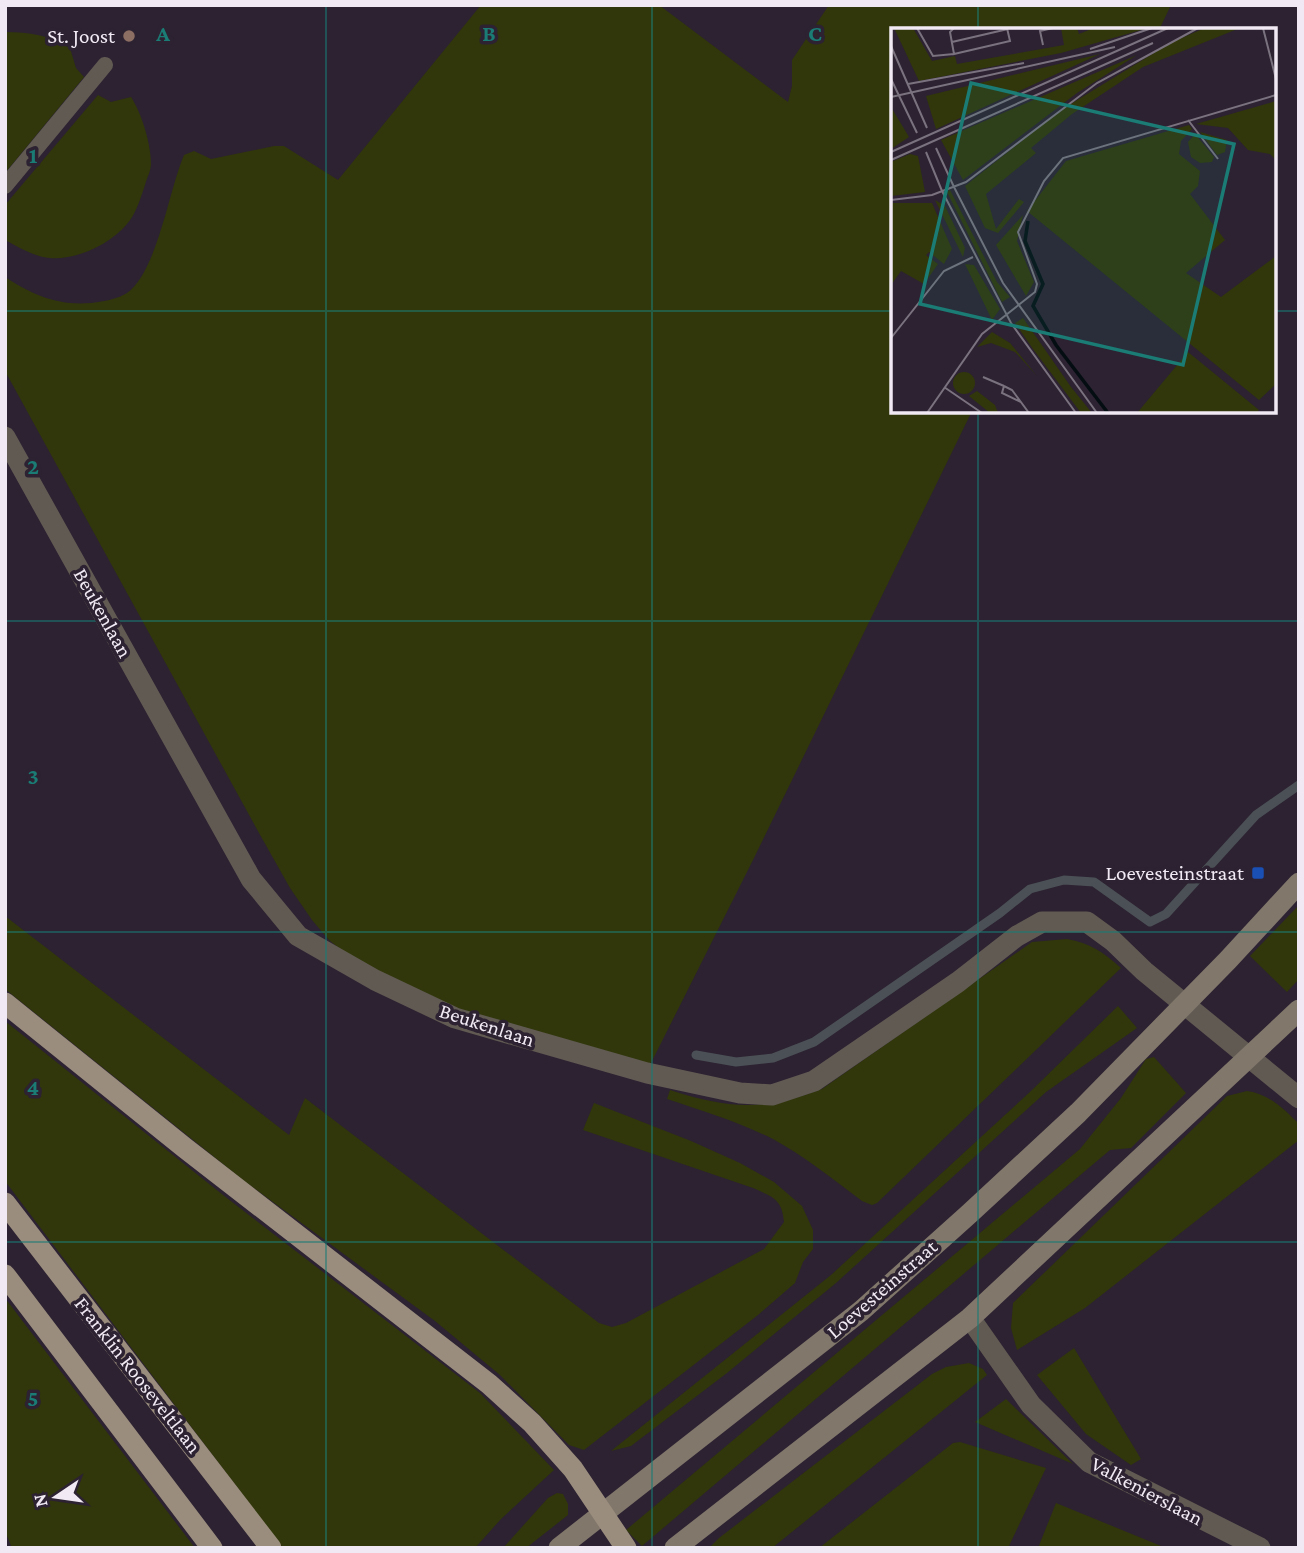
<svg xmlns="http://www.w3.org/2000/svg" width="1304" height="1553" viewBox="0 0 1304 1553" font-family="'Crimson Pro',serif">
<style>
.green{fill:#31370b}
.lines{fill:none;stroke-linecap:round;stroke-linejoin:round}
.stream{stroke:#4b5056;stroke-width:9}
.lane{stroke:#605a53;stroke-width:16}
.street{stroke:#605a53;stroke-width:21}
.secondary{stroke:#81776b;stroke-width:21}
.primary{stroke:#9a8d7e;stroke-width:21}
.grid{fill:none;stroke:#1a7c75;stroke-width:2;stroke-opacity:0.55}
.education-dot{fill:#8d6e63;stroke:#2c2231;stroke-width:2.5}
.transit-dot{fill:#1a4fb4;stroke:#2c2231;stroke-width:2.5}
.labels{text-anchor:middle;stroke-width:7;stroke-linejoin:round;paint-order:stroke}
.poi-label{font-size:21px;fill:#f1eaf4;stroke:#2c2231;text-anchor:end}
.street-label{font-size:21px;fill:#f1eaf4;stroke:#2c2231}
.inset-river{fill:none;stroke:#040e12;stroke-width:3.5}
.inset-road{fill:none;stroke:#7b727f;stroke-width:2}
.view{fill:#1a7c75;fill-opacity:0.15;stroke:#1a7c75;stroke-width:3.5}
.inset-edge{fill:none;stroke:#f1eaf4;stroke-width:3.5}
.grid-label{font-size:23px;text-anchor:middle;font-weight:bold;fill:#1a7c75;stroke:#2c2231;stroke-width:7;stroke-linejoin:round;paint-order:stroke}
</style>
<rect width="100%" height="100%" fill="#2c2231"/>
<path class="green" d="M481,5H659L788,102L792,86V60L829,5H1171L1159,30H893V411H972L752,862L646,1073L460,1016L350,957L329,940L312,920L290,888L259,833L5,371V277C33,295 58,306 91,303C101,302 118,299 127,293C157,272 169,190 184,155L194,151L211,159L274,146H284L338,180Z
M5,32C30,32 49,35 70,48L76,68L84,77L5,173Z
M98,95L111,102L131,97C142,114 151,144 151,164C151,170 147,178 145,185C141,197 136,214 127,224C110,244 78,260 50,258C35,257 18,247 5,240V205Z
M1299,905V979L1287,992L1250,956Z
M5,916L289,1135L305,1098L599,1323L612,1327L626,1323L764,1249L784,1222C782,1199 773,1197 753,1188L583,1130L594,1103L691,1141L740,1163L774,1182L802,1206L813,1230V1249L803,1262L795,1283L758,1315L584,1450L569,1445L500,1375L435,1321L243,1180L5,989Z
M1067,939C1090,943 1103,952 1121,968L877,1203L872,1205L862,1201C833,1179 804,1156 773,1139C739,1122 703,1111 667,1099L670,1090C729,1109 763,1111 822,1089L1032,942Z
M1118,1006L1137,1028L1046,1092L836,1283L727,1373L631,1446L611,1451L831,1275L1031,1091Z
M5,1021L223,1195L480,1393L554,1470L501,1519L475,1548H283L5,1181Z
M1154,1057L1186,1093L1131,1148L1110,1150L642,1546L626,1530L1080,1149L1121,1098L1146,1059Z
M1247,1091C1269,1094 1284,1109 1299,1124V1140L1085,1308L1017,1350L1011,1328L1013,1303L1227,1096Z
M5,1298L195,1548H12L5,1531Z
M1074,1348L1141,1459L1131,1465L1086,1434L1037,1375Z
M969,1363L983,1369L987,1375L772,1548H709L719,1538L932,1374L946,1367Z
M1006,1399L1073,1464L975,1422Z
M960,1442L1046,1468L1008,1548H819L953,1443Z
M557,1493L563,1494L568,1504V1515L526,1548H503L548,1498Z
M1056,1503L1166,1548H1038Z"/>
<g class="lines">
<path class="stream" d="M696,1055L736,1062L773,1058L814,1042L1000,913L1030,889L1064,880L1094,882L1150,922L1166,914L1256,815L1299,785"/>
<path class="lane" d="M5,186L105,65"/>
<path class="street" d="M5,437L251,879L298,936L375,980L455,1018L647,1073L740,1093L772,1095L814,1081L958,982L1017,936L1042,922H1087L1113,941L1144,971L1299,1098
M970,1318L1031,1405L1089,1462L1260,1548"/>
<path class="secondary" d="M559,1548L861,1311L969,1214L1078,1113L1228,960L1299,883
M675,1548L970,1318L1299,1010"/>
<path class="primary" d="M5,1003L185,1148L489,1384L532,1423L573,1469L626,1548
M5,1203L271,1548
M5,1275L212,1548"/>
</g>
<path class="grid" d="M326,5V1548M652,5V1548M978,5V30M5,311H893M1274,311H1299M978,411V1548M5,621H1299M5,932H1299M5,1242H1299"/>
<circle class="education-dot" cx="129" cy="36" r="7"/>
<rect class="transit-dot" x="1251" y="866" width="14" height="14" rx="3.5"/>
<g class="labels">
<g class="poi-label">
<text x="115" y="43">St. Joost</text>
<text x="1244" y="880">Loevesteinstraat</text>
</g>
<g class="street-label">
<text transform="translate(103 613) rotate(61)" y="7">Beukenlaan</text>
<text transform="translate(487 1025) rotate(18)" y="7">Beukenlaan</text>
<text transform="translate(882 1289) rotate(-41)" y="7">Loevesteinstraat</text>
<text transform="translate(138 1375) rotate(52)" y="7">Franklin Rooseveltlaan</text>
<text transform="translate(1147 1491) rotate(28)" y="7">Valkenierslaan</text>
</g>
</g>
<g transform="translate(891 28)">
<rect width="385" height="385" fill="#2c2231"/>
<path d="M3,0H22L41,33L64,28L66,36L173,17L170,0H186L188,6L203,0H257L170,25L28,53ZM314,0H349L252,39L181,86L140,120L145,125L95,166L105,201L128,171L133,174L107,205L94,200L74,158L170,82L281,14ZM209,26L45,101L35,68ZM246,27L186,65L72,152L50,112ZM385,73V132L379,126L357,122L337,100L305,96ZM0,79L18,109L0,121ZM298,97L301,101L290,113L288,126L309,143L307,158L299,166L334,212L295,245L330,269L385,228V356L368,372L136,183L175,133ZM309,104L336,112L334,124L326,127ZM304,106L323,129L321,134L309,135L300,129L297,114ZM19,126L27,128L34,164L0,168V134ZM59,162L106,254L119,269L111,274L56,164ZM44,172L54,178L74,220L72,229ZM0,175H41L61,221L53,236L38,224L35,227L47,236L33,256L10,243L0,257ZM132,187L126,213L143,254L135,268L105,217ZM74,236L83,237L109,281L101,292ZM132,290L180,359L201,385H190L142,321L124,295ZM101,304L119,315L146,348L124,324L100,315L86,319ZM297,324L368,382L365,385H246ZM62 355a11 11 0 1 1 22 0a11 11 0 1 1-22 0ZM86,363L104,377L107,385H99L78,368Z" fill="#31370b"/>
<path class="inset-river" d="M137,193L134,213L152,256L142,278L165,317L217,385"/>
<path class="inset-road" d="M26,0L42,28L63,26M63,0L59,4L63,26L119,13L116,0M372,0L385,51M61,14L117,1M152,17L149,3L162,0M0,18L36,100M199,21L261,0M0,51L26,105M17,56L133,35M0,69L224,19M297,92L327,131M45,120L63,159M0,124L277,0M35,124L51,163M0,132L262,15M63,159L112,255L206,385M51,163L120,295L185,385M0,172L41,167L75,154L206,55L307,0M0,310L53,243L82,229M92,349L113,358M53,359L91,385M130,374L111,365L113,358L121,362L138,385M36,385L91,306L144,264L146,256L127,204L153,153L172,130L385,67"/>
<path class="view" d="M80,55L343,116L292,337L29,276Z"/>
<rect width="385" height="385" class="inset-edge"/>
</g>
<g class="grid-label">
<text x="163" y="41">A</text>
<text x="489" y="41">B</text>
<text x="815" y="41">C</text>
<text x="33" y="163">1</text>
<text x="33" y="474">2</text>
<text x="33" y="784">3</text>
<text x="33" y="1095">4</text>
<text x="33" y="1406">5</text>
</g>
<rect width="1304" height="1553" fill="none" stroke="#f1eaf4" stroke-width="14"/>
<g transform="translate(56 1497) rotate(257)" stroke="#2c2231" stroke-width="5" paint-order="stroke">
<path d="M0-5L12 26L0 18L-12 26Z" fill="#f1eaf4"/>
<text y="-10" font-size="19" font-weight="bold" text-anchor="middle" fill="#f1eaf4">N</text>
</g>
</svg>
